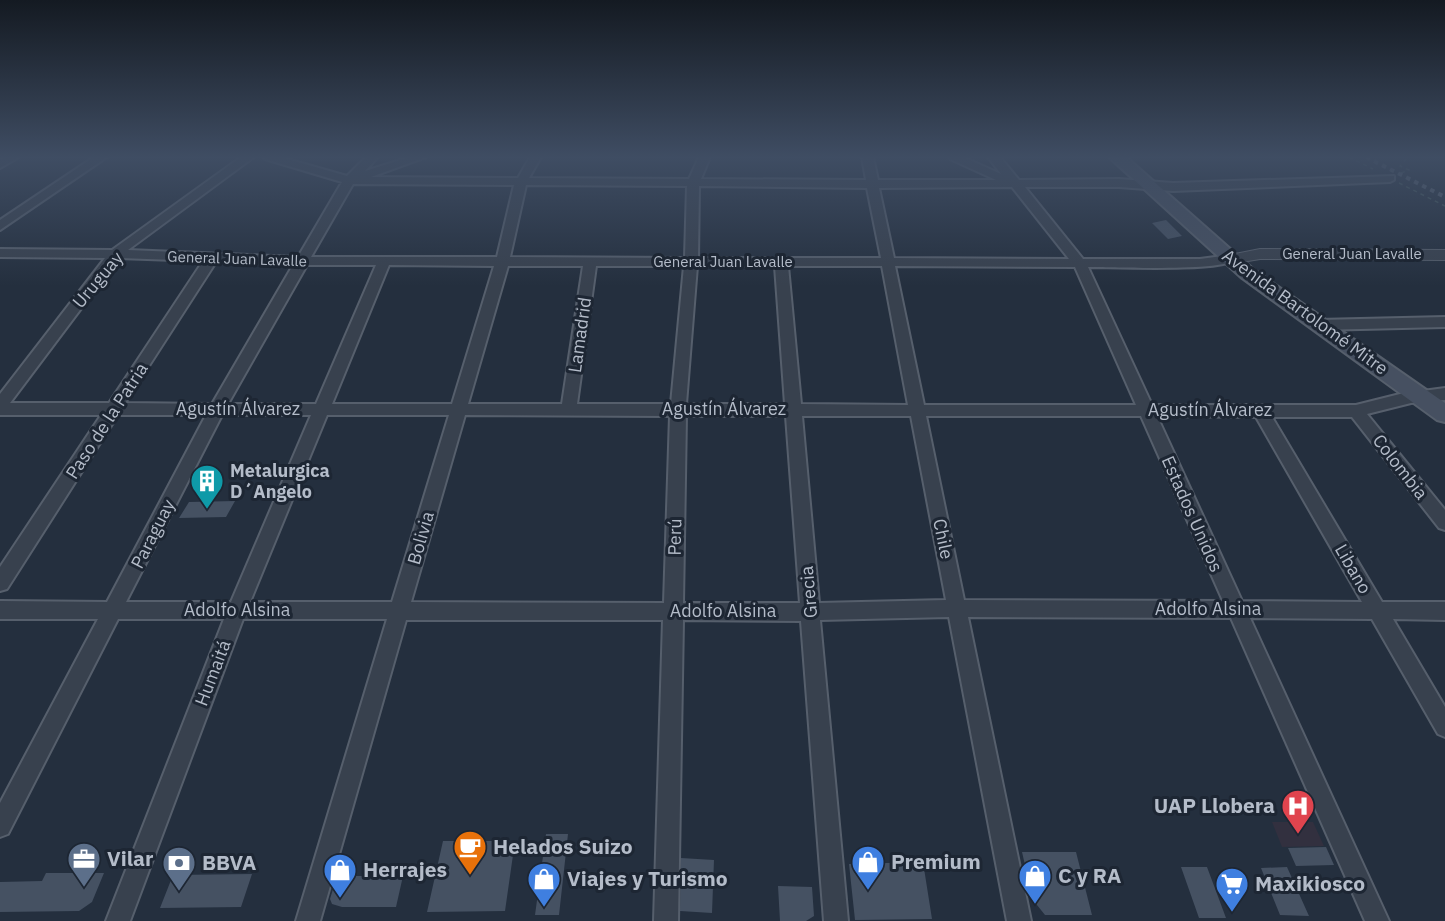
<svg xmlns="http://www.w3.org/2000/svg" width="1445" height="921" viewBox="0 0 1445 921" font-family="'IBM Plex Sans',sans-serif">
<style>
.medical{fill:#32303f}
.building{fill:#455162}
.lines{fill:none;stroke-linecap:round;stroke-linejoin:round}
.minor-casing{stroke:#565f6c;stroke-width:4}
.tertiary-casing{stroke:#565f6c;stroke-width:2}
.secondary-casing{stroke:#565f6c;stroke-width:4}
.path{stroke:#44595c;stroke-width:1.5;stroke-dasharray:4 4;stroke-linecap:butt}
.minor{fill:#38414e;fill-rule:evenodd}
.tertiary{fill:#38414e;fill-rule:evenodd}
.secondary{fill:#465061;fill-rule:evenodd}
.rail{stroke:#5a6575;stroke-width:4;stroke-dasharray:4.5 4.5;stroke-linecap:butt}
.labels{text-anchor:middle;stroke-width:6;stroke-linejoin:round;paint-order:stroke}
.far-street-label{font-size:15px;fill:#b4bcc9;stroke:#1d2633}
.street-label{font-size:18px;fill:#b4bcc9;stroke:#1d2633}
.poi-label{font-size:18px;font-weight:bold;fill:#b4bcc9;stroke:#1d2633;text-anchor:start}
.near-poi-label{font-size:21px;font-weight:bold;fill:#b4bcc9;stroke:#1d2633;text-anchor:start}
</style>
<rect width="100%" height="100%" fill="#242f3e"/>
<path class="medical" d="M1272,822H1313L1324,846L1282,847Z"/>
<path class="building" d="M1166,220L1182,236L1168,239L1152,223Z
M235,501L226,517L179,518L189,502Z
M546,834H568L559,915H535Z
M443,841H515L505,911L427,912Z
M1326,847L1334,865L1296,866L1288,848Z
M1022,852H1076L1092,915H1045L1033,900Z
M681,858L714,860L712,913L680,911Z
M923,862L932,919L855,920L849,864Z
M1181,867H1207L1226,918H1199Z
M1287,867L1309,916L1280,915L1261,868Z
M46,873H104L92,902L79,911L0,912V882L42,881Z
M252,874L241,907L160,908L173,875Z
M337,876H403L396,907H342L332,904L330,899Z
M778,886L812,887L814,916L806,921H780Z"/>
<g class="lines">
<g class="minor-casing">
<path id="minor" d="M6,157H19L0,168V160Z
M94,157H107L0,230V220Z
M241,157H254L128,250L298,257L342,182L265,159L264,157H280L347,176L366,157H378L365,171L410,157H426L371,177L518,178L530,157H541L529,178L689,179L699,157H710L701,179L866,180L862,157H873L878,180H996L950,159L949,157H963L1001,174L988,157H1000L1019,180L1119,179L1173,183L1394,176V180L1390,182L1173,191L1119,187H1025L1083,259H1200L1230,255L1237,259C1224,272 1113,267 1088,267L1152,405H1356L1400,394L1445,388V400L1411,403L1367,414L1445,510V530L1439,528L1352,417H1272L1382,602H1445V620L1393,619L1445,707V737L1438,734L1372,619L1250,618L1389,921H1365L1231,618L968,617L1031,921H1007L949,617L820,620L848,921H824L801,621L683,620L678,921H654L663,620H406L320,921H296L387,619H243L130,921H106L224,619H118L8,834L0,837V803L98,619H0V601L107,602L206,415H118L7,589L0,591V567L101,415H0V394L105,258L0,257V249L112,250ZM353,184L514,185L497,257H311ZM526,185L687,186L685,258L510,257ZM699,186L867,188L881,258H698ZM1012,187L1069,259L894,258L879,188ZM119,258L203,261L109,403H10ZM216,262L293,265L212,404L125,403ZM307,265H376L316,404H228ZM389,265L494,266L452,404H332ZM508,266H583L562,404H468ZM596,266H684L671,404H577ZM697,266H775L785,404H686ZM788,266H882L908,405L801,404ZM895,266L1075,267L1136,405H924ZM222,415H311L231,602H126ZM327,415H449L392,602H250ZM465,415L670,416L664,603L411,602ZM686,416H786L800,603H683ZM802,416H911L946,600L819,603ZM926,416H1141L1223,601L964,600ZM1157,416L1256,417L1362,602L1242,601Z
M1445,317V327L1318,330L1311,325L1318,320Z"/>
</g>
<g class="tertiary-casing">
<path id="tertiary" d="M1260,249L1445,250V260L1260,259L1230,264L1222,259L1225,256Z"/>
</g>
<g class="secondary-casing">
<path id="secondary" d="M1109,157H1126L1254,270L1445,403V422L1437,420L1242,278Z"/>
</g>
<path class="path" d="M1349,157L1373,169
M1401,173L1409,170L1400,166L1408,157
M1399,183L1445,206"/>
<use href="#minor" class="minor"/>
<use href="#tertiary" class="tertiary"/>
<use href="#secondary" class="secondary"/>
<path class="rail" d="M1366,157L1445,197"/>
</g>
<linearGradient id="sky" x2="0" y2="1"><stop stop-color="#141a22"/><stop offset="0.55" stop-color="#3f4d63"/><stop offset="1" stop-color="#3f4d63" stop-opacity="0"/></linearGradient>
<rect width="1445" height="286" fill="url(#sky)"/>
<defs>
<g id="building-pin" transform="scale(1.725)"><path d="M0 17L-7.5 6A9.5 9.5 0 1 1 7.5 6Z" fill="#0f9aa8" stroke="#1d2633"/><path d="M-4-6H4V6H1V3H-1V6H-4ZM-2.5-4.3h1.7v1.8h-1.7ZM.8-4.3h1.7v1.8H.8ZM-2.5-1h1.7V.8h-1.7ZM.8-1h1.7V.8H.8Z" fill="#fff"/></g>
<g id="hospital-pin" transform="scale(1.725)"><path d="M0 17L-7.5 6A9.5 9.5 0 1 1 7.5 6Z" fill="#e0444e" stroke="#1d2633"/><path d="M-5-5h3v3.5h4V-5h3V5h-3V1.5h-4V5h-3Z" fill="#fff"/></g>
<g id="cafe-pin" transform="scale(1.725)"><path d="M0 17L-7.5 6A9.5 9.5 0 1 1 7.5 6Z" fill="#e8710a" stroke="#1d2633"/><path d="M-5.5-4.5H6V0H3Q3 3.5 0 3.5H-2.5Q-5.5 3.5-5.5 0ZM3-3.2v2h1.7v-2ZM-6 4.5H4V6H-6Z" fill="#fff"/></g>
<g id="office-pin" transform="scale(1.725)"><path d="M0 17L-7.5 6A9.5 9.5 0 1 1 7.5 6Z" fill="#5c6f8a" stroke="#1d2633"/><path d="M-6-3h4V-5.5h4V-3h4V5H-6ZM-1-4.5V-3h2v-1.5ZM-6 0V1H6V0Z" fill="#fff"/></g>
<g id="shop-pin" transform="scale(1.725)"><path d="M0 17L-7.5 6A9.5 9.5 0 1 1 7.5 6Z" fill="#3f7fe0" stroke="#1d2633"/><path d="M-5-2.5h2.3a2.7 3.5 0 0 1 5.4 0H5L5.5 6h-11ZM-1.5-2.5h3a1.5 2.3 0 0 0-3 0Z" fill="#fff"/></g>
<g id="bank-pin" transform="scale(1.725)"><path d="M0 17L-7.5 6A9.5 9.5 0 1 1 7.5 6Z" fill="#5c6f8a" stroke="#1d2633"/><path d="M-6-4H6V4H-6ZM0-2.3a2.3 2.3 0 1 0 0 4.6a2.3 2.3 0 1 0 0-4.6Z" fill="#fff"/></g>
<g id="supermarket-pin" transform="scale(1.725)"><path d="M0 17L-7.5 6A9.5 9.5 0 1 1 7.5 6Z" fill="#3f7fe0" stroke="#1d2633"/><path d="M-6-5.5h2.5l.6 2H6L4.5 2H-2.5L-4.4-4H-6ZM-1.5 3.2a1.3 1.3 0 1 0 .1 0ZM3 3.2a1.3 1.3 0 1 0 .1 0Z" fill="#fff"/></g>
</defs>
<g fill-rule="evenodd">
<use href="#building-pin" x="207" y="481"/>
<use href="#hospital-pin" x="1298" y="806"/>
<use href="#cafe-pin" x="470" y="847"/>
<use href="#office-pin" x="84" y="859"/>
<use href="#shop-pin" x="868" y="862"/>
<use href="#bank-pin" x="179" y="863"/>
<use href="#shop-pin" x="340" y="870"/>
<use href="#shop-pin" x="1035" y="876"/>
<use href="#shop-pin" x="544" y="879"/>
<use href="#supermarket-pin" x="1232" y="884"/>
</g>
<g class="labels">
<g class="far-street-label">
<text x="1352" y="259">General Juan Lavalle</text>
<text transform="translate(237 259) rotate(2)" y="5">General Juan Lavalle</text>
<text x="723" y="267">General Juan Lavalle</text>
</g>
<g class="street-label">
<text transform="translate(98 280) rotate(-50)" y="6">Uruguay</text>
<text transform="translate(1305 312) rotate(36)" y="6">Avenida Bartolomé Mitre</text>
<text transform="translate(580 335) rotate(-82)" y="6">Lamadrid</text>
<text x="238" y="415">Agustín Álvarez</text>
<text x="724" y="415">Agustín Álvarez</text>
<text x="1210" y="416">Agustín Álvarez</text>
<text transform="translate(107 421) rotate(-57)" y="6">Paso de la Patria</text>
<text transform="translate(1400 467) rotate(52)" y="6">Colombia</text>
<text transform="translate(1192 514) rotate(66)" y="6">Estados Unidos</text>
<text transform="translate(153 534) rotate(-63)" y="6">Paraguay</text>
<text transform="translate(675 537) rotate(-89)" y="6">Perú</text>
<text transform="translate(421 538) rotate(-74)" y="6">Bolivia</text>
<text transform="translate(943 539) rotate(78)" y="6">Chile</text>
<text transform="translate(1353 569) rotate(60)" y="6">Libano</text>
<text transform="translate(809 592) rotate(-95)" y="6">Grecia</text>
<text x="1208" y="615">Adolfo Alsina</text>
<text x="237" y="616">Adolfo Alsina</text>
<text x="723" y="617">Adolfo Alsina</text>
<text transform="translate(213 673) rotate(-69)" y="6">Humaitá</text>
</g>
<g class="poi-label">
<text x="230" y="477">Metalurgica<tspan x="230" dy="21">D´Angelo</tspan></text>
</g>
<g class="near-poi-label">
<text x="1275" y="813" text-anchor="end">UAP Llobera</text>
<text x="493" y="854">Helados Suizo</text>
<text x="107" y="866">Vilar</text>
<text x="891" y="869">Premium</text>
<text x="202" y="870">BBVA</text>
<text x="363" y="877">Herrajes</text>
<text x="1058" y="883">C y RA</text>
<text x="567" y="886">Viajes y Turismo</text>
<text x="1255" y="891">Maxikiosco</text>
</g>
</g>
</svg>
